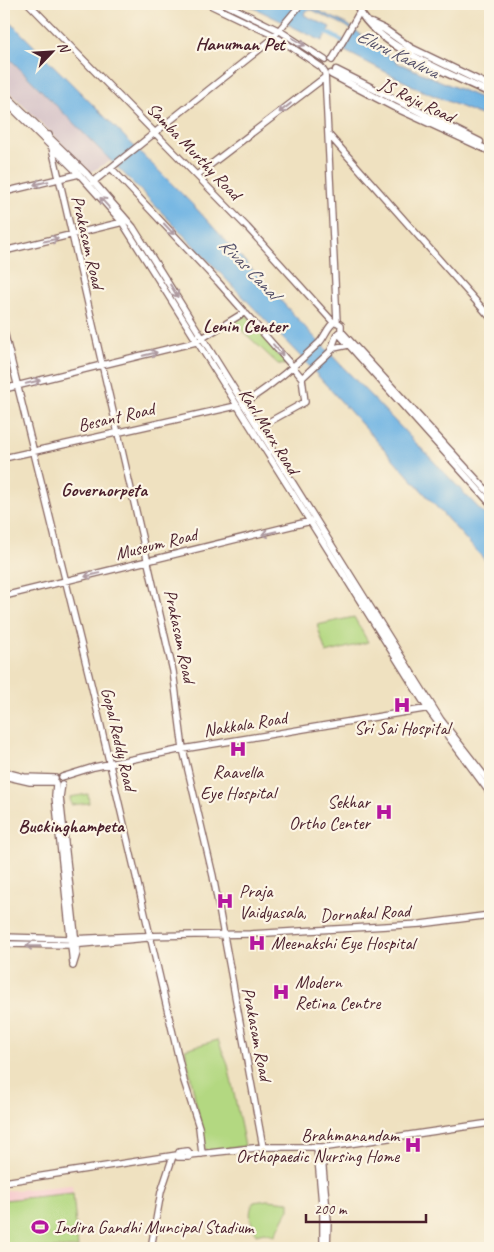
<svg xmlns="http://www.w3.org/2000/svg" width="494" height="1252" viewBox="0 0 494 1252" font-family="Caveat,sans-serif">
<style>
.built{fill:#f7cfd0}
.industrial{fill:#d2bdc5}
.green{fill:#b3d881;stroke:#7e7c56}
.water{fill:#6cb2e3;stroke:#5b6887}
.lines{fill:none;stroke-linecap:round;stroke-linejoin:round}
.canal{stroke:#6cb2e3;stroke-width:4.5}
.secondary-casing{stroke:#84635f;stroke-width:8}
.primary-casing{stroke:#84635f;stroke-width:9}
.secondary{stroke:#fff;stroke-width:5.5}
.primary{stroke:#fff;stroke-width:6}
.oneway{stroke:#ae9aa0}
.labels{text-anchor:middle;stroke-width:4.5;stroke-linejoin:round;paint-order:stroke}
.street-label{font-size:18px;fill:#4a1f2b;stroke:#fcf5e5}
.poi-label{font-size:18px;fill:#4a1f2b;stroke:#fcf5e5;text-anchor:start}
.neighbourhood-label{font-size:19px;font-weight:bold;fill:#4a1f2b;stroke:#fcf5e5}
.water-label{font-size:19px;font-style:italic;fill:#56526b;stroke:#fcf5e5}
</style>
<rect width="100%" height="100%" fill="#fcf5e5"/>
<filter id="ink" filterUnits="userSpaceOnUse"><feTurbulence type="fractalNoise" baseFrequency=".02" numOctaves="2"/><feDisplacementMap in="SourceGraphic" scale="10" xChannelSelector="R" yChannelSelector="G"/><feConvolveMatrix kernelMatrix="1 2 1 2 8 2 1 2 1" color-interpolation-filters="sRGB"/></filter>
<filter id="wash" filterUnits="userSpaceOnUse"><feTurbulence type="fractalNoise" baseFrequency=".0096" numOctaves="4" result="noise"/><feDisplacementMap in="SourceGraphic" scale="20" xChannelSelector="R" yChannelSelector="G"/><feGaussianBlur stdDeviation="1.12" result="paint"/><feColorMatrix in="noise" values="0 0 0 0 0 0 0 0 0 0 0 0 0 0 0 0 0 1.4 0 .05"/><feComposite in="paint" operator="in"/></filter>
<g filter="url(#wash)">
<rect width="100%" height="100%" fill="#efe1c0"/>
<path class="built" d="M72,1185L73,1193L4,1200V1191Z"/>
<path class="industrial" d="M4,54L111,161L91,172L4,87Z"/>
<path class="green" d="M245,313L285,361V365L278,364L234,323Z
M354,617L368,642L326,653L317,625Z
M88,794L89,803L71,805L70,797Z
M218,1040L228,1065L245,1146L206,1152L185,1049Z
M73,1193L78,1248H4V1200Z
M267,1200L289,1202V1209L275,1235L264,1232L256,1234C251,1223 247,1212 254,1202Z"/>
<path class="water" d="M246,4H288L312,8L347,24L398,63L490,102V119L423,91L343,50L353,31L346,26L312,10L306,11L304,15L330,27L322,41Z
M4,16L193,205L317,340L490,520V566L300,356L147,197L4,53Z"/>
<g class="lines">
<path class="canal" d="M322,30L344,42"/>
</g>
</g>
<g filter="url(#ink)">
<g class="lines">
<g class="secondary-casing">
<path id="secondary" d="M29,4L247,227L333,322
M208,4L275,36L321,67L325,73L337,322L341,325V331L490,494
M225,4L280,31L325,60
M332,60L359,13
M4,93L86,173L133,227L441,720L490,783
M4,100L79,174L122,222L428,709L490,793
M49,135L173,671L183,749L213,876L263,1147
M329,135L490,317
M112,169L218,282L293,367L302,378L305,402L258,428
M197,175L324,78
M93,182L270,41L301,4
M4,192L79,174
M4,251L123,222
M4,331L92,688L184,1081L199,1127L202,1154
M338,333L490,503
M331,350L337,334L340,332
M302,378L334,348L348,345
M4,389L196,342L245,312
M243,404C271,386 295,366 319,343C325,337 328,325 335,322
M4,458L236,406
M4,596L311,521
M4,772L24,777L55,778
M4,776L30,782H55
M62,777L94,767L183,749L430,708
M56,784L55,796L73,964
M62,784L60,797L77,953L73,966
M4,937L70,939L139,936L250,934L421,924L490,915
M4,944L71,945L147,938
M317,1148L323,1215V1246
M321,1148L328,1221L327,1248
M188,1151L190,1155L189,1157H178L179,1152Z
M190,1155L263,1147H328L490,1123
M4,1182L177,1155
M151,1248L161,1192L173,1156"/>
</g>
<g class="primary-casing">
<path id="primary" d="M357,4C368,43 455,76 490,93
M371,23L384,29L411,48L490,86
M336,70L480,142
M331,74L394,107L490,151"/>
</g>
<use href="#secondary" class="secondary"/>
<use href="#primary" class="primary"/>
</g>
<defs><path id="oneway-shaft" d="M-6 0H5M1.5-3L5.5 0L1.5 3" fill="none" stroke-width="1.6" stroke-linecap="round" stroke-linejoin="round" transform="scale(1.25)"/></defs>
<g class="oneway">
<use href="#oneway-shaft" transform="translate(299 42) rotate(31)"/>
<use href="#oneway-shaft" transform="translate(285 108) rotate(142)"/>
<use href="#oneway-shaft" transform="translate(41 183) rotate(167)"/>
<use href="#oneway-shaft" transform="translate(105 203) rotate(-132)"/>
<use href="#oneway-shaft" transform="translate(169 229) rotate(47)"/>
<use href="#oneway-shaft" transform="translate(51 240) rotate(-12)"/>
<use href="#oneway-shaft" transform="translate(174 291) rotate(59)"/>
<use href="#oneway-shaft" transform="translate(278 350) rotate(49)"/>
<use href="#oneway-shaft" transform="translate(150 354) rotate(-13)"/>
<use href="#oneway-shaft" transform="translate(33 382) rotate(-14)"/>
<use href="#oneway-shaft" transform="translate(269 533) rotate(167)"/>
<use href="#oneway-shaft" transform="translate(92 575) rotate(167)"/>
<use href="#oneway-shaft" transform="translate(33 946) rotate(-179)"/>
</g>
</g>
<defs>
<g id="hospital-bare" transform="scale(1.35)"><path d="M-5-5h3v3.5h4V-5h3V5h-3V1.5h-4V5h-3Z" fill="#b5179e" stroke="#fcf5e5" stroke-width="2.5" paint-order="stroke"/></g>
<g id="stadium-bare" transform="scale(1.35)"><path d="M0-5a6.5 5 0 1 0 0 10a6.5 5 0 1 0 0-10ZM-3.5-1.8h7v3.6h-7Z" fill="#b5179e" stroke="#fcf5e5" stroke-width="2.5" paint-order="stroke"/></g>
</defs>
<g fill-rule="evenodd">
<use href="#hospital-bare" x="402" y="705"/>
<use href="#hospital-bare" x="238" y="749"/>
<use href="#hospital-bare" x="384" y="812"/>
<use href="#hospital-bare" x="225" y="901"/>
<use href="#hospital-bare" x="257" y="943"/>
<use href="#hospital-bare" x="281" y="992"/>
<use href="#hospital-bare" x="413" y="1145"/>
<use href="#stadium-bare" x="40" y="1227"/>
</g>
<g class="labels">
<g class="street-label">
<text transform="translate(417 100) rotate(26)" y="6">JS Raju Road</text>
<text transform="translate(194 151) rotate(46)" y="6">Samba Murthy Road</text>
<text transform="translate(88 242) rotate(77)" y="6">Prakasam Road</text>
<text transform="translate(116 417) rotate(-13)" y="6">Besant Road</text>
<text transform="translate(269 431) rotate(58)" y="6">Karl Marx Road</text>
<text transform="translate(156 544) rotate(-14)" y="6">Museum Road</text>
<text transform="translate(180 636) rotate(78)" y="6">Prakasam Road</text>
<text transform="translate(245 724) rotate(-9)" y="6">Nakkala Road</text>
<text transform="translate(119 739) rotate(77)" y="6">Gopal Reddy Road</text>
<text transform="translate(365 913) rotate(-3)" y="6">Dornakal Road</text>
<text transform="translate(257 1034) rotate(79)" y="6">Prakasam Road</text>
</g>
<g class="poi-label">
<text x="402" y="734" text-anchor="middle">Sri Sai Hospital</text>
<text x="238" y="778" text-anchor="middle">Raavella<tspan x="238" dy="21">Eye Hospital</tspan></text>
<text x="370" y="808" text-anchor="end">Sekhar<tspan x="370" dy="21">Ortho Center</tspan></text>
<text x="239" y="897">Praja<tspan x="239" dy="21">Vaidyasala,</tspan></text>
<text x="271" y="949">Meenakshi Eye Hospital</text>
<text x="295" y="988">Modern<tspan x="295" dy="21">Retina Centre</tspan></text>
<text x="399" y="1141" text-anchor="end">Brahmanandam<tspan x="399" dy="21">Orthopaedic Nursing Home</tspan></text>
<text x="54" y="1233">Indira Gandhi Muncipal Stadium</text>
</g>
<g class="neighbourhood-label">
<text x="240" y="50">Hanuman Pet</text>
<text x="245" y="332">Lenin Center</text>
<text x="104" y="496">Governorpeta</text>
<text x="71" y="832">Buckinghampeta</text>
</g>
<g class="water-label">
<text transform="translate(398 53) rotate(26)" y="7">Eluru Kaaluva</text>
<text transform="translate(250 268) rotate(46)" y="7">Rivas Canal</text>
</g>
</g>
<rect width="494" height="1252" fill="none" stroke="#fcf5e5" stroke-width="20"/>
<g transform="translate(52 52) rotate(65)" stroke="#fcf5e5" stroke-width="4" paint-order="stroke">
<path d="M0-4L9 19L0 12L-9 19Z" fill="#4a1f2b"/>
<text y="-8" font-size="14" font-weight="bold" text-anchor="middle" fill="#4a1f2b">N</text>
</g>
<path d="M306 1214v8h120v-8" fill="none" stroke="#4a1f2b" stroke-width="2.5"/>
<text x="314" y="1214" font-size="15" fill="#4a1f2b" stroke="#fcf5e5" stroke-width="4" paint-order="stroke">200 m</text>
</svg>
